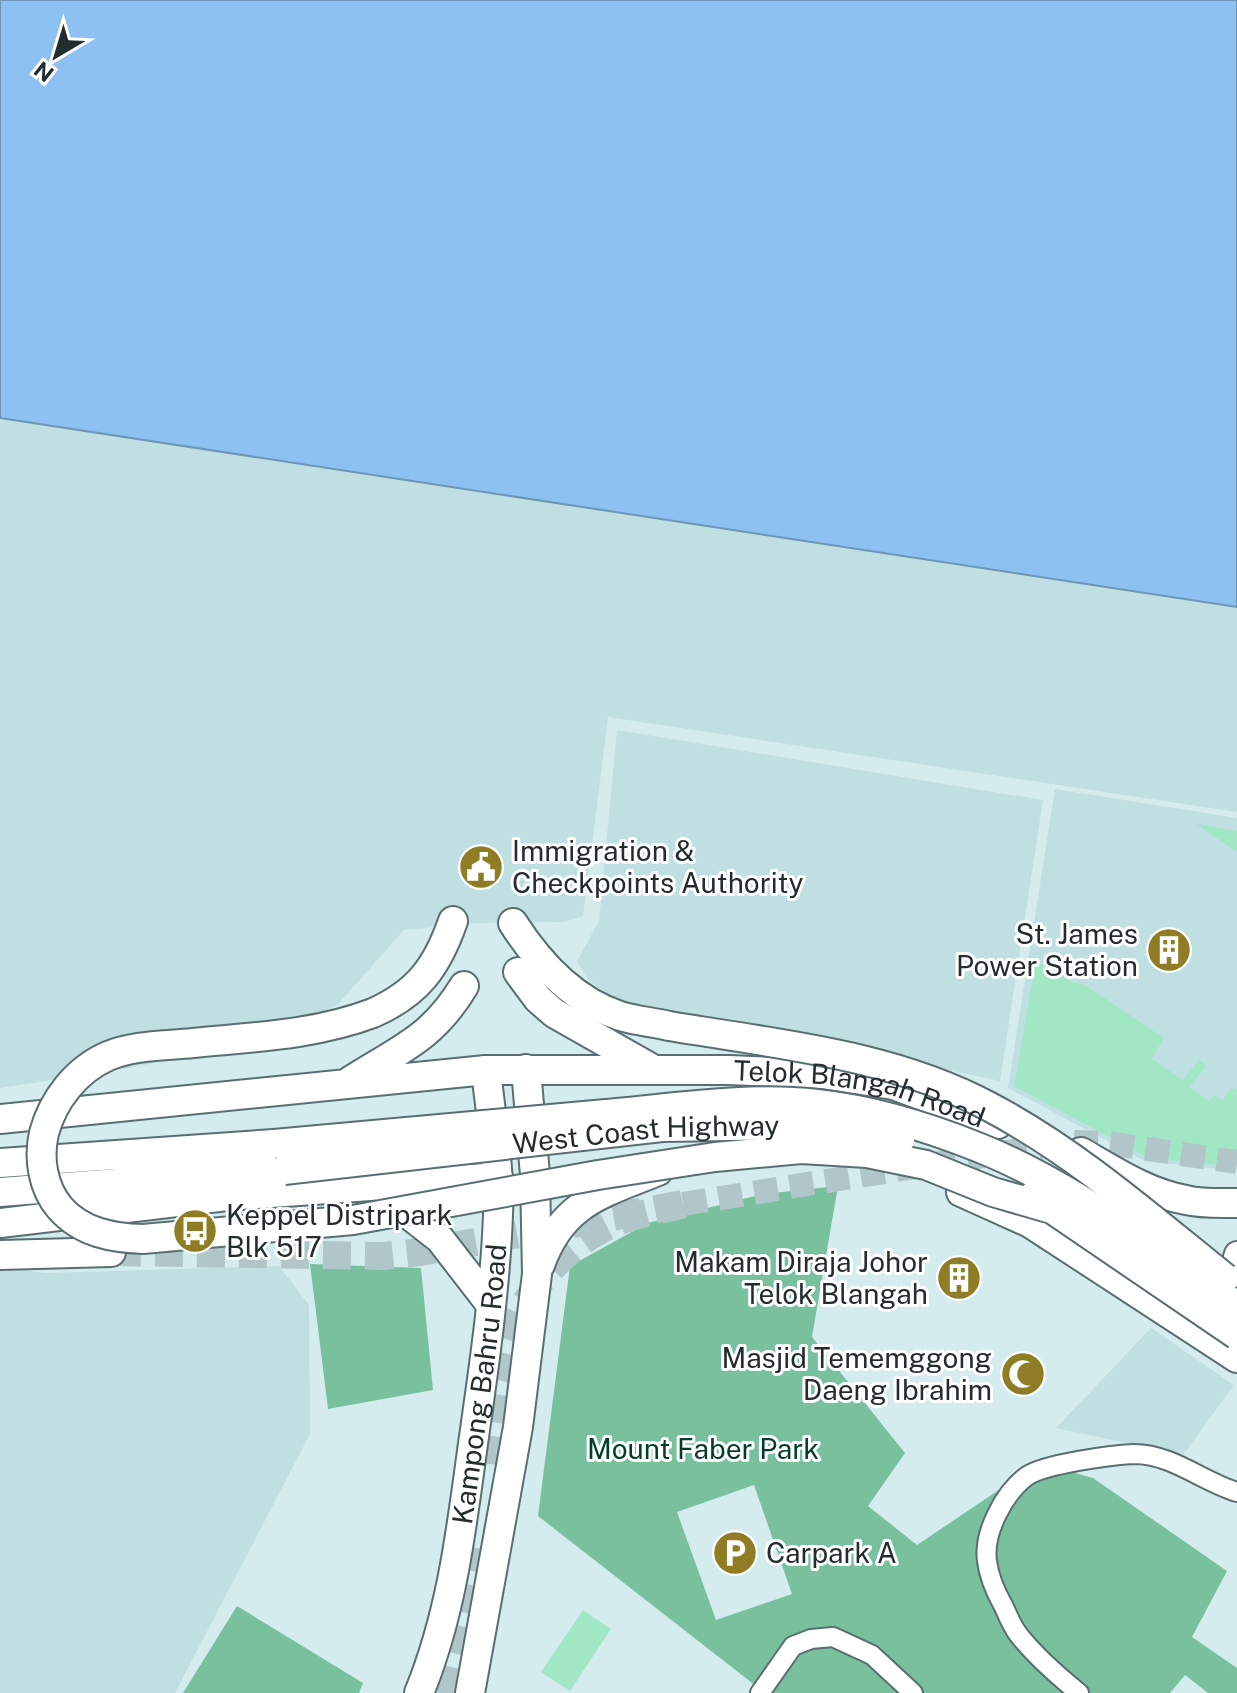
<svg xmlns="http://www.w3.org/2000/svg" width="1237" height="1693" viewBox="0 0 1237 1693" font-family="'Public Sans',sans-serif">
<style>
.built{fill:#bfdfe2}
.green{fill:#a2e7c5}
.forest{fill:#79c09e;fill-rule:evenodd}
.water{fill:#8dc1f1;stroke:#6d95b6;stroke-width:2}
.lines{fill:none;stroke-linecap:round;stroke-linejoin:round}
.secondary-tunnel{stroke:#b1c6c8;stroke-width:24;stroke-dasharray:24 12;stroke-linecap:butt}
.primary-tunnel{stroke:#b1c6c8;stroke-width:28;stroke-dasharray:28 14;stroke-linecap:butt}
.trunk-tunnel{stroke:#b1c6c8;stroke-width:28;stroke-dasharray:28 14;stroke-linecap:butt}
.minor-casing{stroke:#596e71;stroke-width:22}
.secondary-casing{stroke:#596e71;stroke-width:28}
.primary-casing{stroke:#596e71;stroke-width:32}
.trunk-casing{stroke:#596e71;stroke-width:32}
.minor{stroke:#fff;stroke-width:18}
.secondary{stroke:#fff;stroke-width:24}
.primary{stroke:#fff;stroke-width:28}
.trunk{stroke:#fff;stroke-width:28}
.trunk-bridge-casing{stroke:#596e71;stroke-width:32;stroke-linecap:butt}
.trunk-bridge{stroke:#fff;stroke-width:28}
.labels{text-anchor:middle;stroke-width:6;stroke-linejoin:round;paint-order:stroke}
.poi-label{font-size:28px;fill:#232d2e;stroke:#fff;text-anchor:start}
.street-label{font-size:28px;fill:#232d2e;stroke:#fff}
.park-label{font-size:28px;fill:#003e28;stroke:#fff}
</style>
<rect width="100%" height="100%" fill="#d4ecee"/>
<path class="built" d="M0,418L1237,607V812L608,717L583,916L564,922L476,923L404,930L338,1004L279,1035L130,1068L0,1088Z
M617,730L1043,800L1000,1081L614,999L589,981L577,961L599,921Z
M1055,789L1237,818V1157L1227,1170L1145,1161L1008,1088Z
M279,1266L309,1305L310,1434L175,1693H0V1267L46,1273Z
M1151,1328L1234,1385L1183,1455L1056,1428Z"/>
<path class="green" d="M1196,824L1237,831V852Z
M1036,961L1072,982L1082,983L1164,1038L1152,1059L1183,1080L1199,1060L1206,1066L1189,1087L1209,1101L1214,1095L1223,1100L1232,1087L1237,1090V1151L1225,1166L1146,1157L1014,1086Z
M583,1610L611,1629L570,1691L541,1672Z"/>
<path class="forest" d="M838,1186L812,1337L905,1453L868,1506L917,1545L1039,1463L1093,1478L1227,1571L1192,1637L1237,1668V1693H1208L1185,1675L1170,1693H765L538,1516L570,1266L648,1223L763,1194ZM754,1485L792,1594L716,1620L677,1512Z
M310,1264L421,1268L433,1390L328,1409Z
M237,1606L363,1683L359,1693H183Z"/>
<path class="water" d="M0,0H1237V607L0,418Z"/>
<g class="lines">
<path class="secondary-tunnel" d="M683,1204L1071,1142L1108,1143L1237,1162"/>
<path class="primary-tunnel" d="M483,1463C488,1429 495,1379 505,1347C520,1298 560,1250 606,1227C629,1215 659,1211 683,1204
M440,1693L461,1610L471,1547"/>
<path class="trunk-tunnel" d="M113,1252L384,1256L421,1252L683,1204"/>
<g class="minor-casing">
<path id="minor" d="M760,1693L793,1646L811,1639L833,1637L872,1655L913,1693
M1079,1693C1058,1676 1035,1656 1018,1634C1012,1626 1008,1616 1004,1607C996,1593 989,1578 987,1561C983,1533 1004,1493 1027,1476C1045,1464 1111,1455 1134,1454C1172,1454 1203,1482 1237,1492"/>
</g>
<g class="secondary-casing">
<path id="secondary" d="M1224,1298L1237,1254"/>
</g>
<g class="primary-casing">
<g id="primary">
<path d="M518,972L538,999L554,1013L649,1067"/>
<path d="M1081,1152C1114,1171 1147,1193 1186,1200C1202,1204 1220,1203 1237,1203"/>
<path d="M961,1192L1030,1223L1237,1358"/>
<path d="M540,1265C562,1202 602,1194 658,1171"/>
<path id="s1" d="M419,1693C451,1615 461,1533 472,1451C483,1373 495,1294 498,1215C500,1167 491,1118 486,1070H729L822,1074L893,1085L998,1124"/>
<path d="M470,1693L518,1427L537,1274L535,1175L526,1069"/>
</g>
</g>
<g class="trunk-casing">
<path id="trunk" d="M513,923C538,962 574,1001 620,1016C636,1021 653,1022 669,1026
M373,1013C418,993 437,967 453,921
M350,1081C400,1049 432,1039 464,986
M0,1119L486,1070
M0,1163L274,1144
M0,1192L284,1170
M390,1200L440,1239L491,1305
M0,1223L227,1196L498,1177
M0,1255L111,1252"/>
</g>
<use href="#minor" class="minor"/>
<use href="#secondary" class="secondary"/>
<use href="#primary" class="primary"/>
<use href="#trunk" class="trunk"/>
<g class="trunk-bridge-casing">
<g id="trunk-bridge">
<path d="M373,1013C315,1035 254,1037 193,1043C165,1046 134,1045 108,1056C76,1070 53,1100 44,1133C38,1159 43,1188 60,1208C82,1233 113,1238 143,1239L353,1220L598,1175L715,1157L801,1149L867,1153L926,1165L993,1192L1048,1208"/>
<path d="M669,1026C776,1044 890,1054 988,1106C1074,1151 1149,1217 1225,1278"/>
<path d="M274,1144C384,1134 495,1124 606,1114C675,1108 747,1096 817,1104C873,1110 928,1127 980,1148C1073,1185 1154,1250 1237,1306"/>
<path id="s2" d="M284,1170L662,1127L798,1125L900,1140"/>
<path d="M1033,1196L1237,1335"/>
</g>
</g>
<use href="#trunk-bridge" class="trunk-bridge"/>
</g>
<defs>
<g id="civic-disc" transform="scale(2.3)"><circle r="9.5" fill="#8e7d24" stroke="#fff"/><path d="M-.6-6.5H3V-4.5H.6V-3L4-1V1h2V6H-6V1h2V-1L-.6-3ZM-1.2 2.5V6h2.4V2.5Z" fill="#fff"/></g>
<g id="building-disc" transform="scale(2.3)"><circle r="9.5" fill="#8e7d24" stroke="#fff"/><path d="M-4-6H4V6H1V3H-1V6H-4ZM-2.5-4.3h1.7v1.8h-1.7ZM.8-4.3h1.7v1.8H.8ZM-2.5-1h1.7V.8h-1.7ZM.8-1h1.7V.8H.8Z" fill="#fff"/></g>
<g id="bus-disc" transform="scale(2.3)"><circle r="9.5" fill="#8e7d24" stroke="#fff"/><path d="M-5-6H5V4H4V6H2V4H-2V6H-4V4H-5ZM-3.5-4V0h7V-4ZM-3.5 1.2v1.5H-2V1.2ZM2 1.2v1.5H3.5V1.2Z" fill="#fff"/></g>
<g id="mosque-disc" transform="scale(2.3)"><circle r="9.5" fill="#8e7d24" stroke="#fff"/><path d="M3.5-4.9A6 6 0 1 0 3.5 4.9A5 5 0 1 1 3.5-4.9Z" fill="#fff"/></g>
<g id="parking-disc" transform="scale(2.3)"><circle r="9.5" fill="#8e7d24" stroke="#fff"/><path d="M-3.5-5.5H1a3.5 3.5 0 0 1 0 7H-1V5.5H-3.5ZM-1-3.4V-.6H.8a1.4 1.4 0 0 0 0-2.8Z" fill="#fff"/></g>
</defs>
<g fill-rule="evenodd">
<use href="#civic-disc" x="481" y="867"/>
<use href="#building-disc" x="1169" y="950"/>
<use href="#bus-disc" x="195" y="1231"/>
<use href="#building-disc" x="959" y="1278"/>
<use href="#mosque-disc" x="1023" y="1374"/>
<use href="#parking-disc" x="735" y="1553"/>
</g>
<g class="labels">
<g class="poi-label">
<text x="512" y="861">Immigration &amp;<tspan x="512" dy="32">Checkpoints Authority</tspan></text>
<text x="1138" y="944" text-anchor="end">St. James<tspan x="1138" dy="32">Power Station</tspan></text>
<text x="226" y="1225">Keppel Distripark<tspan x="226" dy="32">Blk 517</tspan></text>
<text x="928" y="1272" text-anchor="end">Makam Diraja Johor<tspan x="928" dy="32">Telok Blangah</tspan></text>
<text x="992" y="1368" text-anchor="end">Masjid Tememggong<tspan x="992" dy="32">Daeng Ibrahim</tspan></text>
<text x="766" y="1563">Carpark A</text>
</g>
<g class="street-label">
<text dy="10" stroke="none"><textPath href="#s1" startOffset="1008">Telok Blangah Road</textPath></text>
<text dy="10" stroke="none"><textPath href="#s2" startOffset="364">West Coast Highway</textPath></text>
<text dy="10" stroke="none"><textPath href="#s1" startOffset="316">Kampong Bahru Road</textPath></text>
</g>
<g class="park-label">
<text x="703" y="1459">Mount Faber Park</text>
</g>
</g>
<g transform="translate(56 56) rotate(218)" stroke="#ffffff" stroke-width="6" paint-order="stroke">
<path d="M0-6L14 30L0 20L-14 30Z" fill="#232d2e"/>
<text y="-12" font-size="22" font-weight="bold" text-anchor="middle" fill="#232d2e">N</text>
</g>
</svg>
